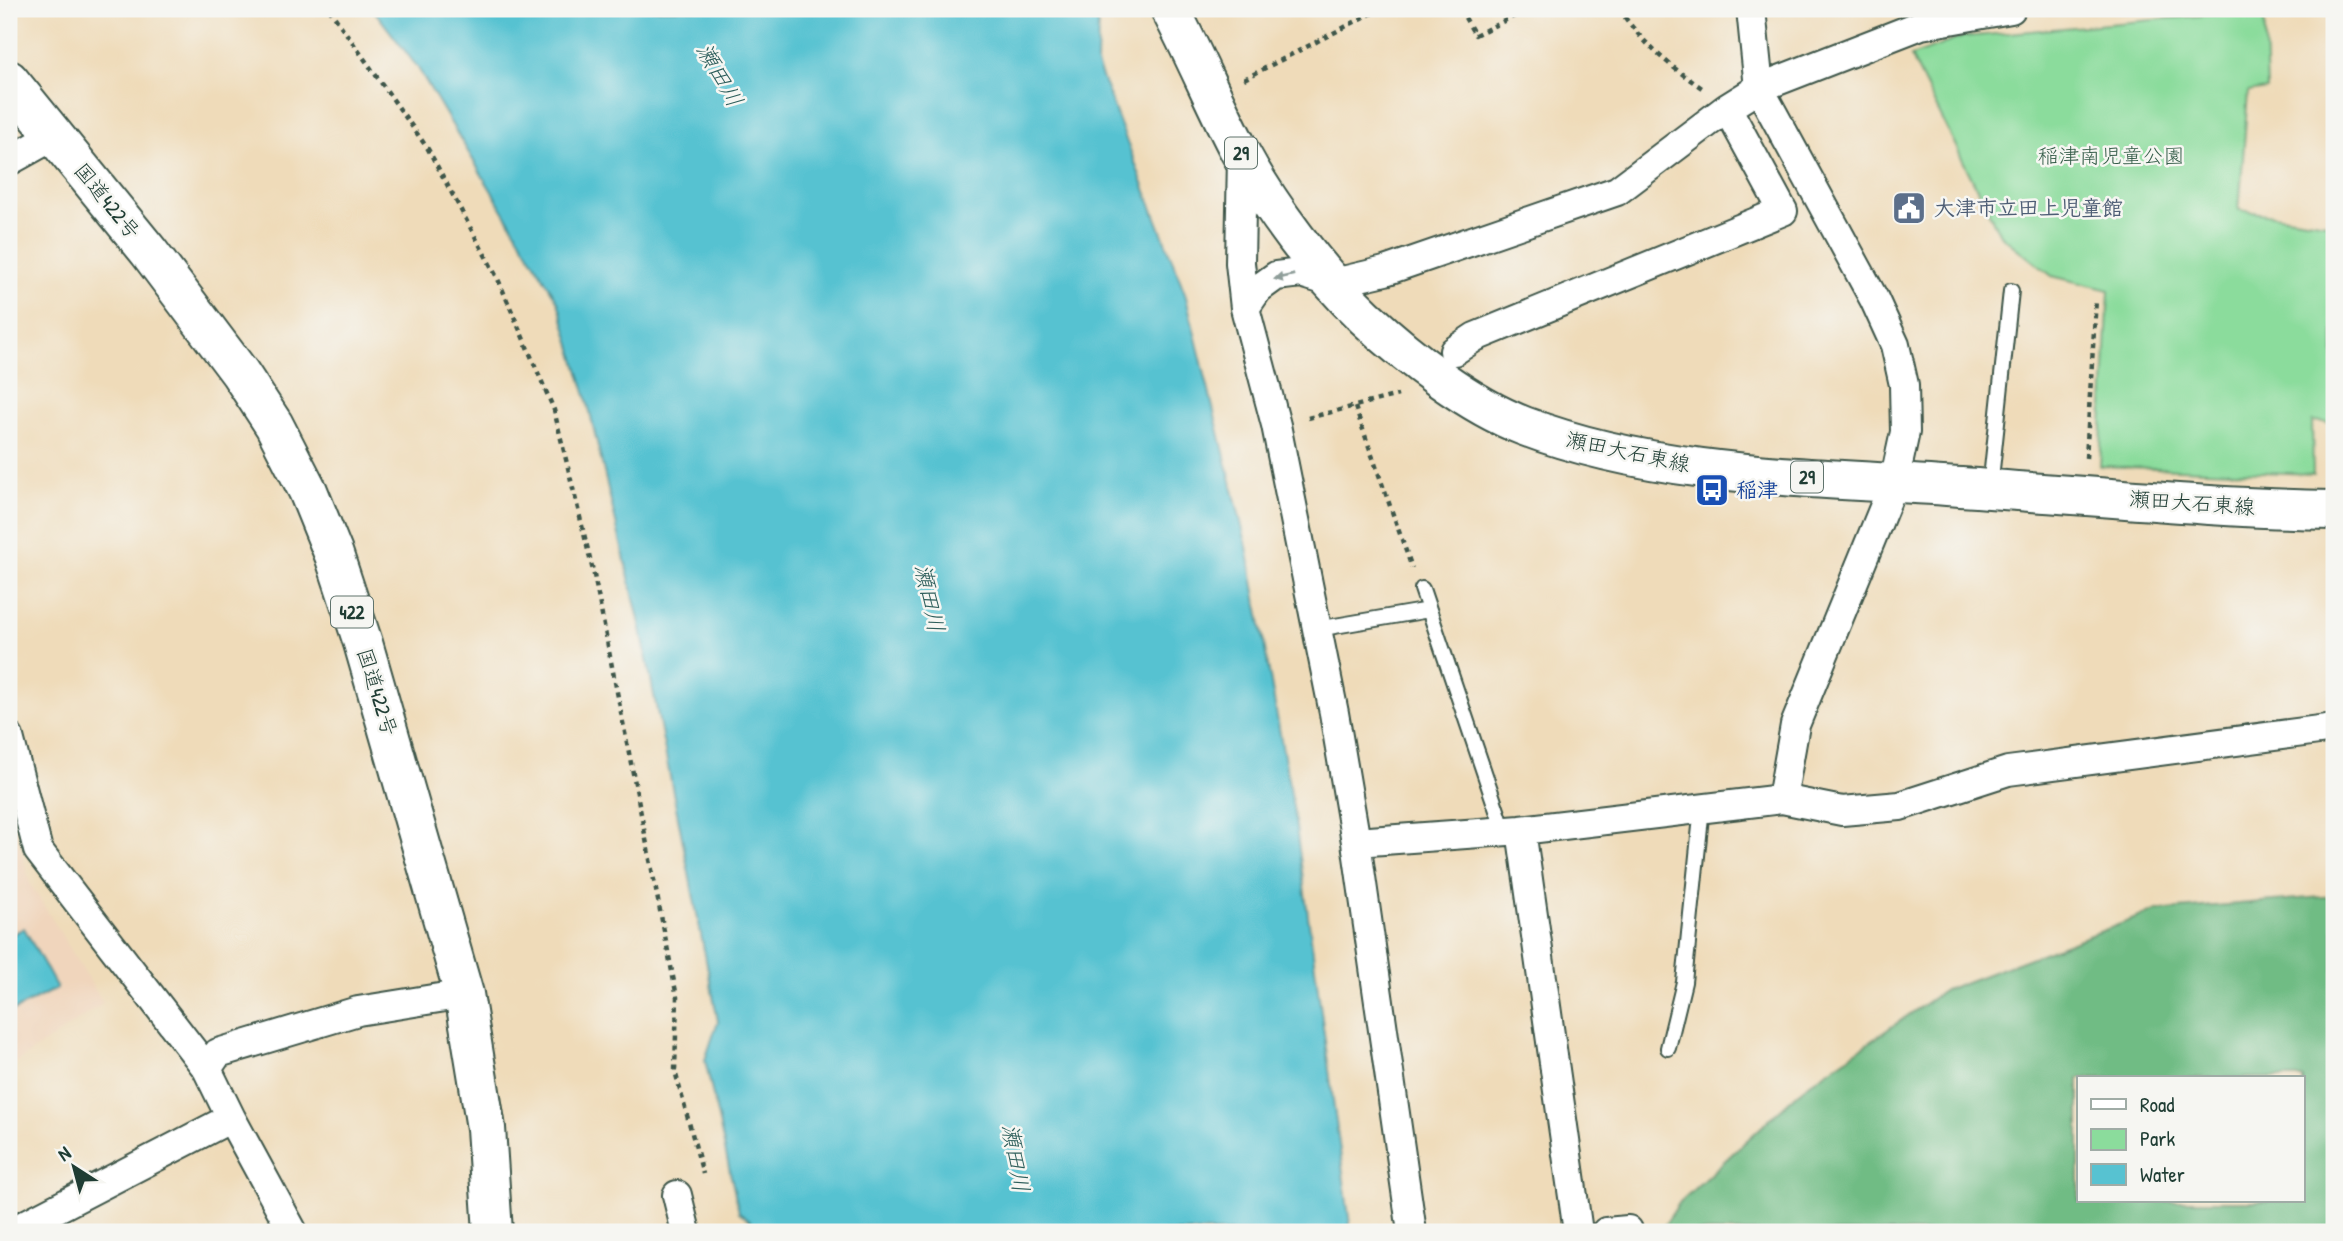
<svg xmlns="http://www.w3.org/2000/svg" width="2343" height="1241" viewBox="0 0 2343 1241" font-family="'Patrick Hand','Klee One',sans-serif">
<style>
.built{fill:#f0d5bc}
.green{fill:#8bdc9c;stroke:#558c68;stroke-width:2}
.forest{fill:#70bc84;stroke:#487c5c;stroke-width:2;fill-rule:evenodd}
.water{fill:#57c2d1;stroke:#3b8082;stroke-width:2}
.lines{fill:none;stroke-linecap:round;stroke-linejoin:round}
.lane-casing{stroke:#3e5548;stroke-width:18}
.street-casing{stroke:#3e5548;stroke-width:32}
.primary-casing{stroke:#3e5548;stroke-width:42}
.highway-casing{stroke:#3e5548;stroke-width:42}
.path{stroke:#3e5548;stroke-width:4.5;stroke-dasharray:5 5;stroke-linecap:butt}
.lane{stroke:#fff;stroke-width:14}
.street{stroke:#fff;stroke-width:28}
.primary{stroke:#fff;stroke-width:38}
.highway{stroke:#fff;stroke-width:38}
.oneway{fill:#8f9e9a}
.labels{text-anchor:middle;stroke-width:5;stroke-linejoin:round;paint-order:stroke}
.shield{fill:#f6f6f2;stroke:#60746d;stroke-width:2}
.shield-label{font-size:19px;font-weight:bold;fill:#1f3d34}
.park-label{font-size:21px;fill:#355d49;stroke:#f6f6f2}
.street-label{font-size:21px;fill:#1f3d34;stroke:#f6f6f2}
.service-label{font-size:21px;font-weight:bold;fill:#4e5e75;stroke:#f6f6f2;text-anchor:start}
.transit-label{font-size:21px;font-weight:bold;fill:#164399;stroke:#f6f6f2;text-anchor:start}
.water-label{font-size:23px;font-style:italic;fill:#2d5e5b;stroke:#f6f6f2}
</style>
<rect width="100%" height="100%" fill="#f6f6f2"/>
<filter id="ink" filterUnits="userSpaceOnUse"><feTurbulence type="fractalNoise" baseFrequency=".0143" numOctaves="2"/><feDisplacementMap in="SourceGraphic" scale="14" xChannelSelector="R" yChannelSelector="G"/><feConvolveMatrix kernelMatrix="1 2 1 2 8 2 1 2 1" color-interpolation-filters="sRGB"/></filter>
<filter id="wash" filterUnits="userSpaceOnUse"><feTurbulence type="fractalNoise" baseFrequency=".00686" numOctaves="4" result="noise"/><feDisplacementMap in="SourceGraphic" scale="28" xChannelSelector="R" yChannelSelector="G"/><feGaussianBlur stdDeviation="1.57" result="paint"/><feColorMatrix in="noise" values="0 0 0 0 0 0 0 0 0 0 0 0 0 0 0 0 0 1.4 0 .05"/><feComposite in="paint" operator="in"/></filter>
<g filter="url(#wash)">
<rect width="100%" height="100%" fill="#efdbb9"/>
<path class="built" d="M9,808L30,883L103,1003L9,1067Z"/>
<path class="green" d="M2264,10L2267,89L2248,92L2239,210L2334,224V423L2312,421L2313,474L2100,466L2109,290L2052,276L2000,235L1911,56L1963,37Z"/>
<path class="forest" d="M2334,896V1232H1660L1680,1202L1806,1086L1945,990L2155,911ZM2079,1078H2303V1201H2079Z"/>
<path class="water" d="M373,9H1091L1098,22L1097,64L1185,293L1247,547L1294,813L1351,1232H753L750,1220L739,1212L705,1060L718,1021L640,624L586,396L558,302L418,68Z
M24,928L57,988L9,1013V936Z"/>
</g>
<g filter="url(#ink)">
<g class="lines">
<g class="lane-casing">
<path id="lane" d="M1990,488L2011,291
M1422,589L1504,831
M1317,629L1429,610
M1668,1048L1684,982L1702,807"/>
</g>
<g class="street-casing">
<path id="street" d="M1751,9L1759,88L1874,299L1895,345L1904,385L1905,432L1894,483L1795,725L1782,799
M1242,156L1240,263L1245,308L1276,425L1334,713L1356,842L1412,1232
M9,161L54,136
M1245,308L1258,289L1276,276L1301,273L1334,283L1385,271L1617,191L1727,108L1759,88L1921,25L2011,9
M1454,351L1475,337L1783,211L1727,108
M9,737L38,850L207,1069
M1521,830L1578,1232
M1356,842L1521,830L1782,799L1842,811L1900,806L2008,771L2334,728
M231,1118L293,1232
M677,1195L686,1232
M11,1232L231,1118L207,1069L218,1053L358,1011L464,994
M1606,1232L1628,1230"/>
</g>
<g class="primary-casing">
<path id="primary" d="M1170,9C1195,56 1215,105 1240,152C1270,208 1319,273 1365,317C1408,357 1469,405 1524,426C1662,478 1816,477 1961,487C2085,495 2210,508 2334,510"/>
</g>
<g class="highway-casing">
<path id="highway" d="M9,80L149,252L240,373L274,425L308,491L334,555L363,643L464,994L486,1128L493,1232"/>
</g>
<path class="path" d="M329,9L428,149L498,279L554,410L594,575L677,997L675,1071L703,1174
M1460,9L1475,35L1529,9
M1619,9C1642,43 1668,65 1702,88
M1244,79L1380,9
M1355,407L1412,568
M1308,418L1398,395
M2086,458L2096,299"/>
<use href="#lane" class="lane"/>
<use href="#street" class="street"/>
<use href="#primary" class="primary"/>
<use href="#highway" class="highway"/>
</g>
<defs><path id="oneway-solid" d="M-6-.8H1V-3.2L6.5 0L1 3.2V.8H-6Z" transform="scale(1.75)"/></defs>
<use class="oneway" href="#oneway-solid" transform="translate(1284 277) rotate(167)"/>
</g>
<defs>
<g id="civic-square" transform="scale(1.75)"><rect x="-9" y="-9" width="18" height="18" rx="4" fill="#5c6f8a" stroke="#f6f6f2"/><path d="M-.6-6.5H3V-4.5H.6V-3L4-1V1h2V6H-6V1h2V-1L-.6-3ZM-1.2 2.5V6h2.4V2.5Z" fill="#fff"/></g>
<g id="bus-square" transform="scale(1.75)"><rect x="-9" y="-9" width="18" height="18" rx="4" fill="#1a4fb4" stroke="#f6f6f2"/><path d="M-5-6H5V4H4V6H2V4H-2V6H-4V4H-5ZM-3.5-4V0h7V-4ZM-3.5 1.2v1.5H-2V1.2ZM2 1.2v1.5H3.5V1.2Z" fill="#fff"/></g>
</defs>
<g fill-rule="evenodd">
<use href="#civic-square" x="1909" y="208"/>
<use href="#bus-square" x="1712" y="490"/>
</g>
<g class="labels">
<g class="shield">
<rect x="1225" y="137.5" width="32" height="31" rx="5"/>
<rect x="1791" y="461.5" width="32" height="31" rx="5"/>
<rect x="331" y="596.5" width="42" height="31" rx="5"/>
</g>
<g class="shield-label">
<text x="1241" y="160">29</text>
<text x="1807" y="484">29</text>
<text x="352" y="619">422</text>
</g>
<g class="park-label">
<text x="2111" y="163">稲津南児童公園</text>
</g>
<g class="street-label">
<text transform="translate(107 201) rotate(51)" y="7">国道422号</text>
<text transform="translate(1628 452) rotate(12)" y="7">瀬田大石東線</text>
<text transform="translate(2192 503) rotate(4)" y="7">瀬田大石東線</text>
<text transform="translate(377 692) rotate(73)" y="7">国道422号</text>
</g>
<g class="service-label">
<text x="1934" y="215">大津市立田上児童館</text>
</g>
<g class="transit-label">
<text x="1736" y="497">稲津</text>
</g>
<g class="water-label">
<text transform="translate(720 75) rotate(60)" y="8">瀬田川</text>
<text transform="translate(930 598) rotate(78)" y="8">瀬田川</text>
<text transform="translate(1016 1158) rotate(80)" y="8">瀬田川</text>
</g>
</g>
<rect width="2343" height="1241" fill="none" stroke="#f6f6f2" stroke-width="35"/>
<rect x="2077" y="1076" width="228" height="126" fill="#f6f6f2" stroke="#a0aca6" stroke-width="2"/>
<rect x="2091" y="1099" width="35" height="10" fill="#ffffff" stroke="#a0aca6" stroke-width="2"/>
<text x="2140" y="1112" font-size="21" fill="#1f3d34">Road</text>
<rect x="2091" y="1129" width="35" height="21" fill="#8bdc9c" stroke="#a0aca6" stroke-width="2"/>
<text x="2140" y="1146" font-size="21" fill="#1f3d34">Park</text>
<rect x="2091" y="1164" width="35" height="21" fill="#57c2d1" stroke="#a0aca6" stroke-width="2"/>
<text x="2140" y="1182" font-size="21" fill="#1f3d34">Water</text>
<g transform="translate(74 1167) rotate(324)" stroke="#f6f6f2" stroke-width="5" paint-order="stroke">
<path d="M0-5L12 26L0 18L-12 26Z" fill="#1f3d34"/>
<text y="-10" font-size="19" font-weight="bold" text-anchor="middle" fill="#1f3d34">N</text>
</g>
</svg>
